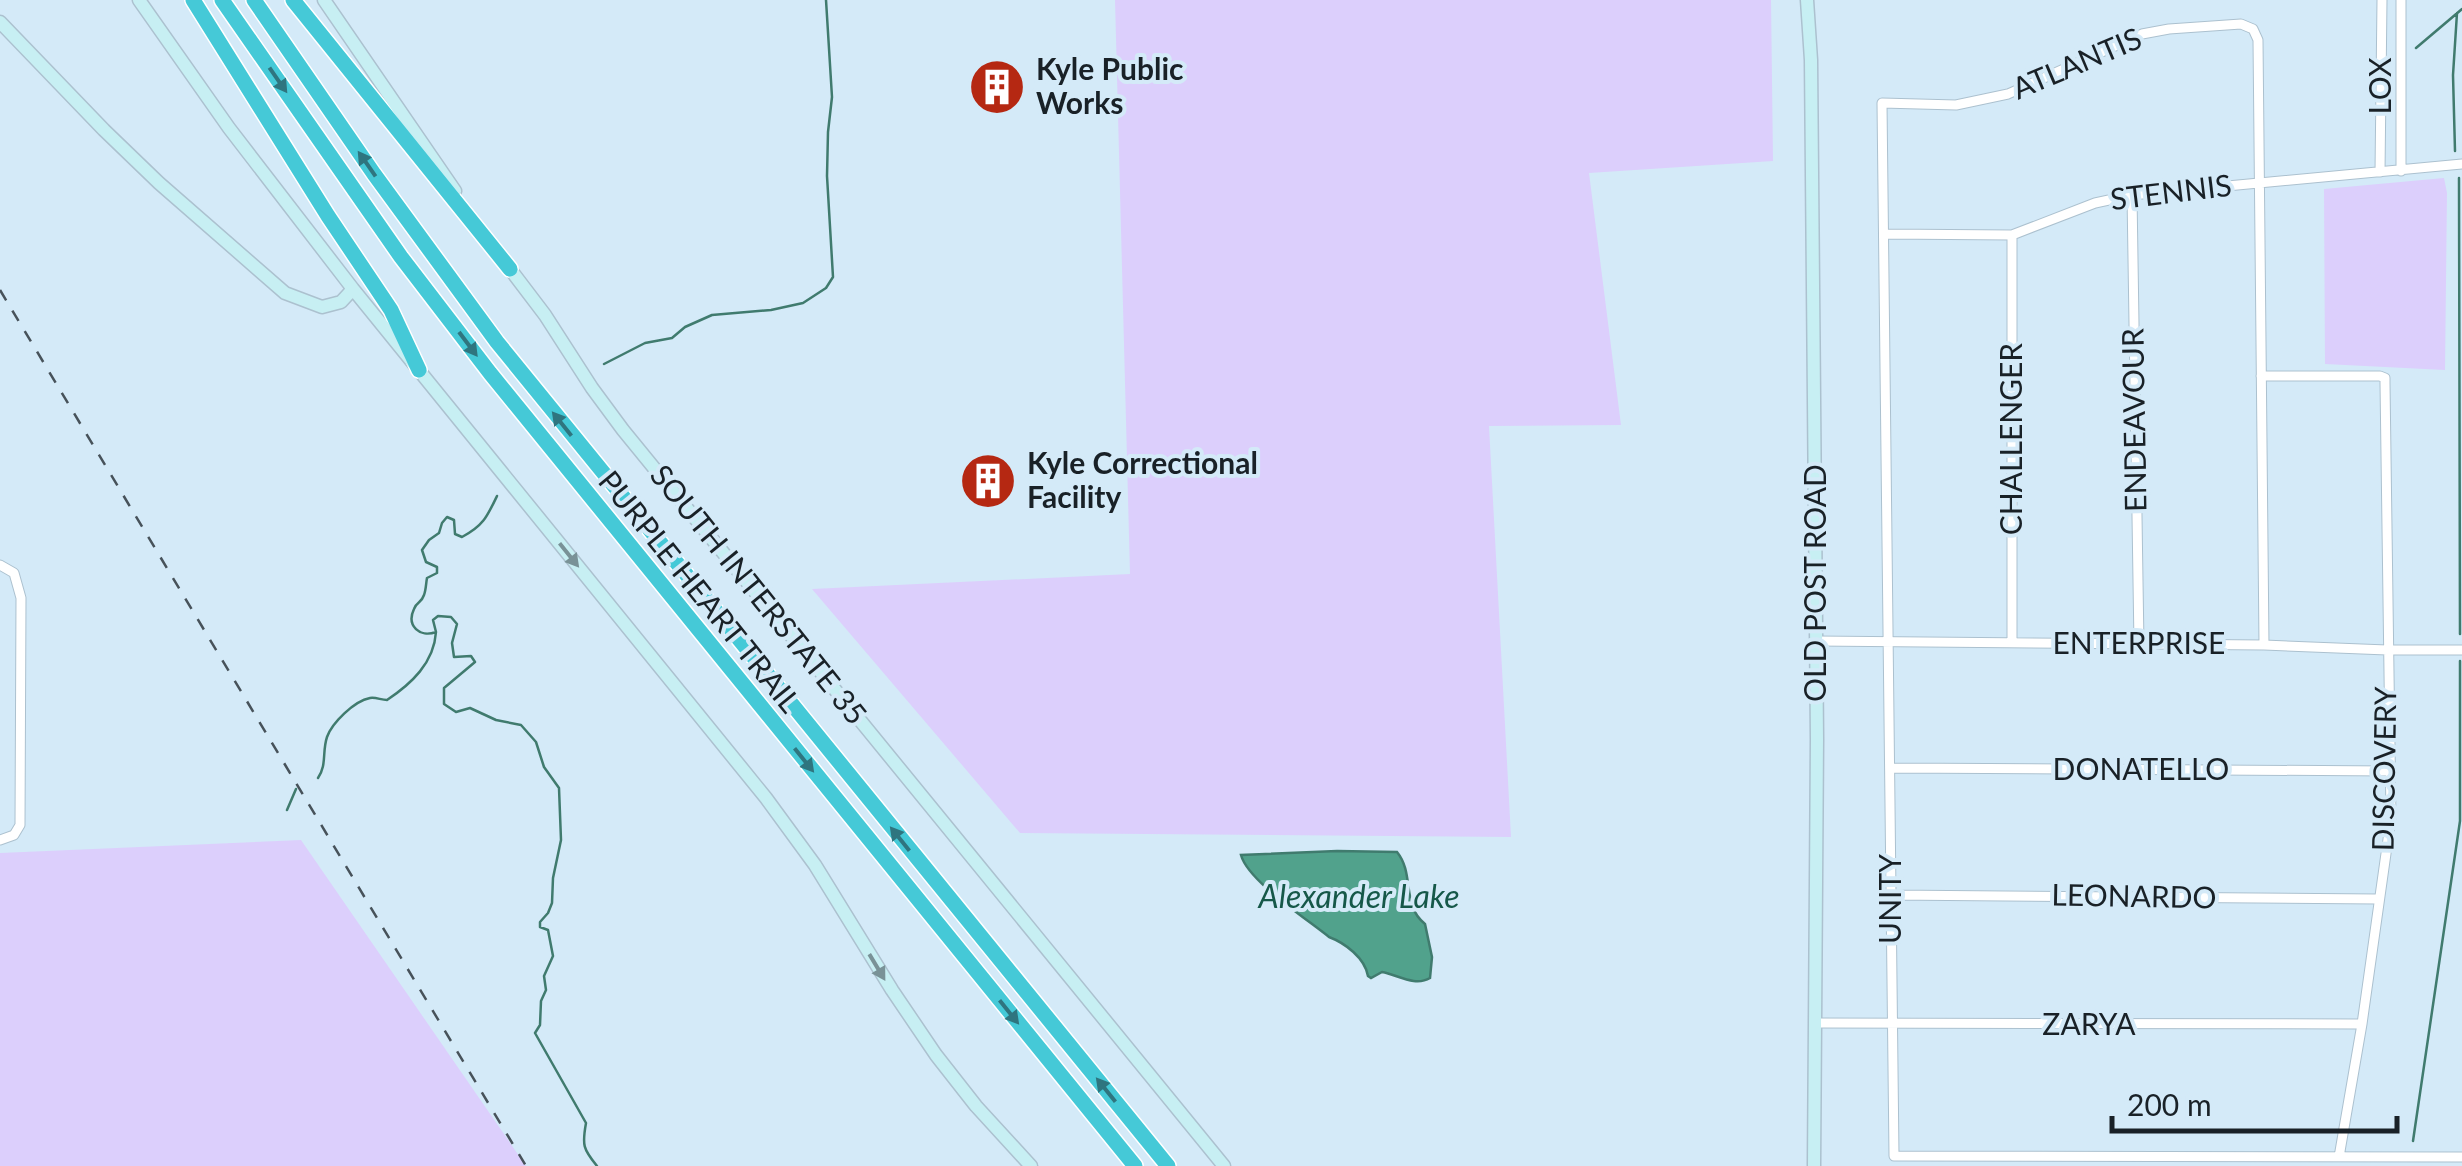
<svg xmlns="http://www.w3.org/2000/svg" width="2462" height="1166" viewBox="0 0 2462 1166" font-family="Lato,sans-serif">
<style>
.green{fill:#dccffc}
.water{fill:#51a28c;stroke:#407b6e;stroke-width:2.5}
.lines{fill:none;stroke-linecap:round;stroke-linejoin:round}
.stream{stroke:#407b6e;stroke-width:2.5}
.street-casing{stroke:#acc1cf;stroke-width:11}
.secondary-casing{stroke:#acc1cf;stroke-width:15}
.highway-casing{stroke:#fff;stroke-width:18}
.street{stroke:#fff;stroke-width:9}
.secondary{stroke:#c7eff3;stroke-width:12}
.highway{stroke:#45c9d7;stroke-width:15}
.rail{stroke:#47525a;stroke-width:2.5;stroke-dasharray:12 12;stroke-linecap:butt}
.oneway{fill:#2f757f}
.oneway2{fill:#799297}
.labels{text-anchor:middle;stroke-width:8;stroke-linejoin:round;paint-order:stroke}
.street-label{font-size:30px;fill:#192127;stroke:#d4eaf8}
.poi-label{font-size:30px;font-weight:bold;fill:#192127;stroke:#d4eaf8;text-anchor:start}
.water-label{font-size:32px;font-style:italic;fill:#165849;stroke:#d4eaf8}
</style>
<rect width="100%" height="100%" fill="#d4eaf8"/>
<path class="green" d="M1115,0H1771L1773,161L1589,173L1621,425L1489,426L1511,837L1020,833L812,589L1130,574Z
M2444,178L2447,193L2445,370L2325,364L2324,189Z
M301,840L526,1166H0V853Z"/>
<path class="water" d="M1337,851L1397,852C1415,874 1401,905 1425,924L1432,957L1430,978C1415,987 1398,975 1382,972L1371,978L1368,976C1365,958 1345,943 1329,937C1307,919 1248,881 1241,855Z"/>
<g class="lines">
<path class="stream" d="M2416,48L2462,9
M2455,151L2453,75L2457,13
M2459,178L2460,634
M604,364L645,343L672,338L685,327L712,315L771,310L803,303L826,288L833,277L827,176L828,132L832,97L826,0
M436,632L433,620L438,616L451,617L457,624L452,643L454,657L471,656L475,662L444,688V704L456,712L470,708L496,720L521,725L536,742L544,767L559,788L561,840L553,878L552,903L548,913L540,922V927L548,930L553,956L544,976L546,990L541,1001L540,1025L535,1033L586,1123C582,1145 583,1149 597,1166
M318,778C327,765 322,752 327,737C332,723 354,701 370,698C376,697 381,700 387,700C411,684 434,663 436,632C420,638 406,626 414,609C417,601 421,604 424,595C426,590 426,583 427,578L437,573V567L426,562L422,550L429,540L439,533L442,523L447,517L454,520L455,534L462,537C483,526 487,517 497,496
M287,810L296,789
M2413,1141L2460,821V661"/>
<g class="street-casing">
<path id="street" d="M2401,0V171
M2380,172L2382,0
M2132,195L2139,645
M1886,234L2012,235L2095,203L2132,195L2462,164
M2261,376H2380L2385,378V383L2391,818L2362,1024L2339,1157
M0,565L14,573L21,598L20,825L14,835L0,840
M1816,641L2264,645L2387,650H2462
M2012,643V235
M2264,645L2258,40L2253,29L2241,24L2169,29L2142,34L2008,94L1956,105L1882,103L1894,1156L2462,1157
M1891,768L2390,771
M1891,895L2378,899
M1815,1023L2362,1024"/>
</g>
<g class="secondary-casing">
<path id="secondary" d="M139,0L229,128L353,289L766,798L815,865L892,990L936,1055L976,1106L1031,1166
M324,0L455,191
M1807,0L1811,60L1817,739L1814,1166
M0,22L104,130L159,183L285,293L322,307L341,302L353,289
M507,265L545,315L592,388L623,430L1224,1166"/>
</g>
<g class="highway-casing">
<path id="highway" d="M193,0L328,216L391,310L419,370
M222,0L401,257L490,373L1135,1166
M254,0L374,174L497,342L1168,1166
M293,0L510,269"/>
</g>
<use href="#street" class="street"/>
<use href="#secondary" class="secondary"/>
<use href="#highway" class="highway"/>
<path class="rail" d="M0,290L526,1166"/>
</g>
<defs><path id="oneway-solid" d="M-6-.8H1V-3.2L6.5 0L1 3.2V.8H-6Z" transform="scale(2.5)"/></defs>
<g class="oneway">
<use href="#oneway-solid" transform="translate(278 80) rotate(55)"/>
<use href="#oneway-solid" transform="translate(367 164) rotate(-125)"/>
<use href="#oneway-solid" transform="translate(468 344) rotate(53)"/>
<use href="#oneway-solid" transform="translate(562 424) rotate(-129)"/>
<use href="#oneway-solid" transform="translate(804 760) rotate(51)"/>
<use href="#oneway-solid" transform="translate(900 839) rotate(-129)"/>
<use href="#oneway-solid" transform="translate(1009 1012) rotate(51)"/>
<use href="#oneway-solid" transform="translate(1106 1090) rotate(-129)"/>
</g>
<g class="oneway2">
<use href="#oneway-solid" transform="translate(569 555) rotate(51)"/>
<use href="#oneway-solid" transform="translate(877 967) rotate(59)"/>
</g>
<defs>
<g id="building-disc" transform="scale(2.875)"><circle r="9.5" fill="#b52812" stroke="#d4eaf8"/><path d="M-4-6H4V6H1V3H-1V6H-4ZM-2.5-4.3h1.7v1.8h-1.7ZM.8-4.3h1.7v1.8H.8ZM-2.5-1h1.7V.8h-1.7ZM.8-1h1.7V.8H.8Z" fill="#fff"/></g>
</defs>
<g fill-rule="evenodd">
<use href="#building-disc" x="997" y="87"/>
<use href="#building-disc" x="988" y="481"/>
</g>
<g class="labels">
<g class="street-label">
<text transform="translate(2077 64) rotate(-23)" y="10">ATLANTIS</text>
<text transform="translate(2381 86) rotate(-90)" y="10">LOX</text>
<text transform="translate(2171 193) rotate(-7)" y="10">STENNIS</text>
<text transform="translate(2135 420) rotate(-91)" y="10">ENDEAVOUR</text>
<text transform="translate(2012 439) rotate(-90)" y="10">CHALLENGER</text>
<text transform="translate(1816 583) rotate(-90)" y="10">OLD POST ROAD</text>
<text transform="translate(699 592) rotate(51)" y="10">PURPLE HEART TRAIL</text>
<text transform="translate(758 595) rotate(51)" y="10">SOUTH INTERSTATE 35</text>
<text x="2139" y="654">ENTERPRISE</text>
<text transform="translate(2385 769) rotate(-89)" y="10">DISCOVERY</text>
<text x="2141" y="780">DONATELLO</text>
<text transform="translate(2134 897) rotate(1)" y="10">LEONARDO</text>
<text transform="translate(1891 899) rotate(-90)" y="10">UNITY</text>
<text x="2089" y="1035">ZARYA</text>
</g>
<g class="poi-label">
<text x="1036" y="80">Kyle Public<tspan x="1036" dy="34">Works</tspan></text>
<text x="1027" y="474">Kyle Correctional<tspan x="1027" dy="34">Facility</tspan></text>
</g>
<g class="water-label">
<text x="1359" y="908">Alexander Lake</text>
</g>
</g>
<path d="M2112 1116v15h285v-15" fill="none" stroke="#192127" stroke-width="5"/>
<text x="2127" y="1116" font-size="30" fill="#192127" stroke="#d4eaf8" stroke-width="8" paint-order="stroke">200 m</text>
</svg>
